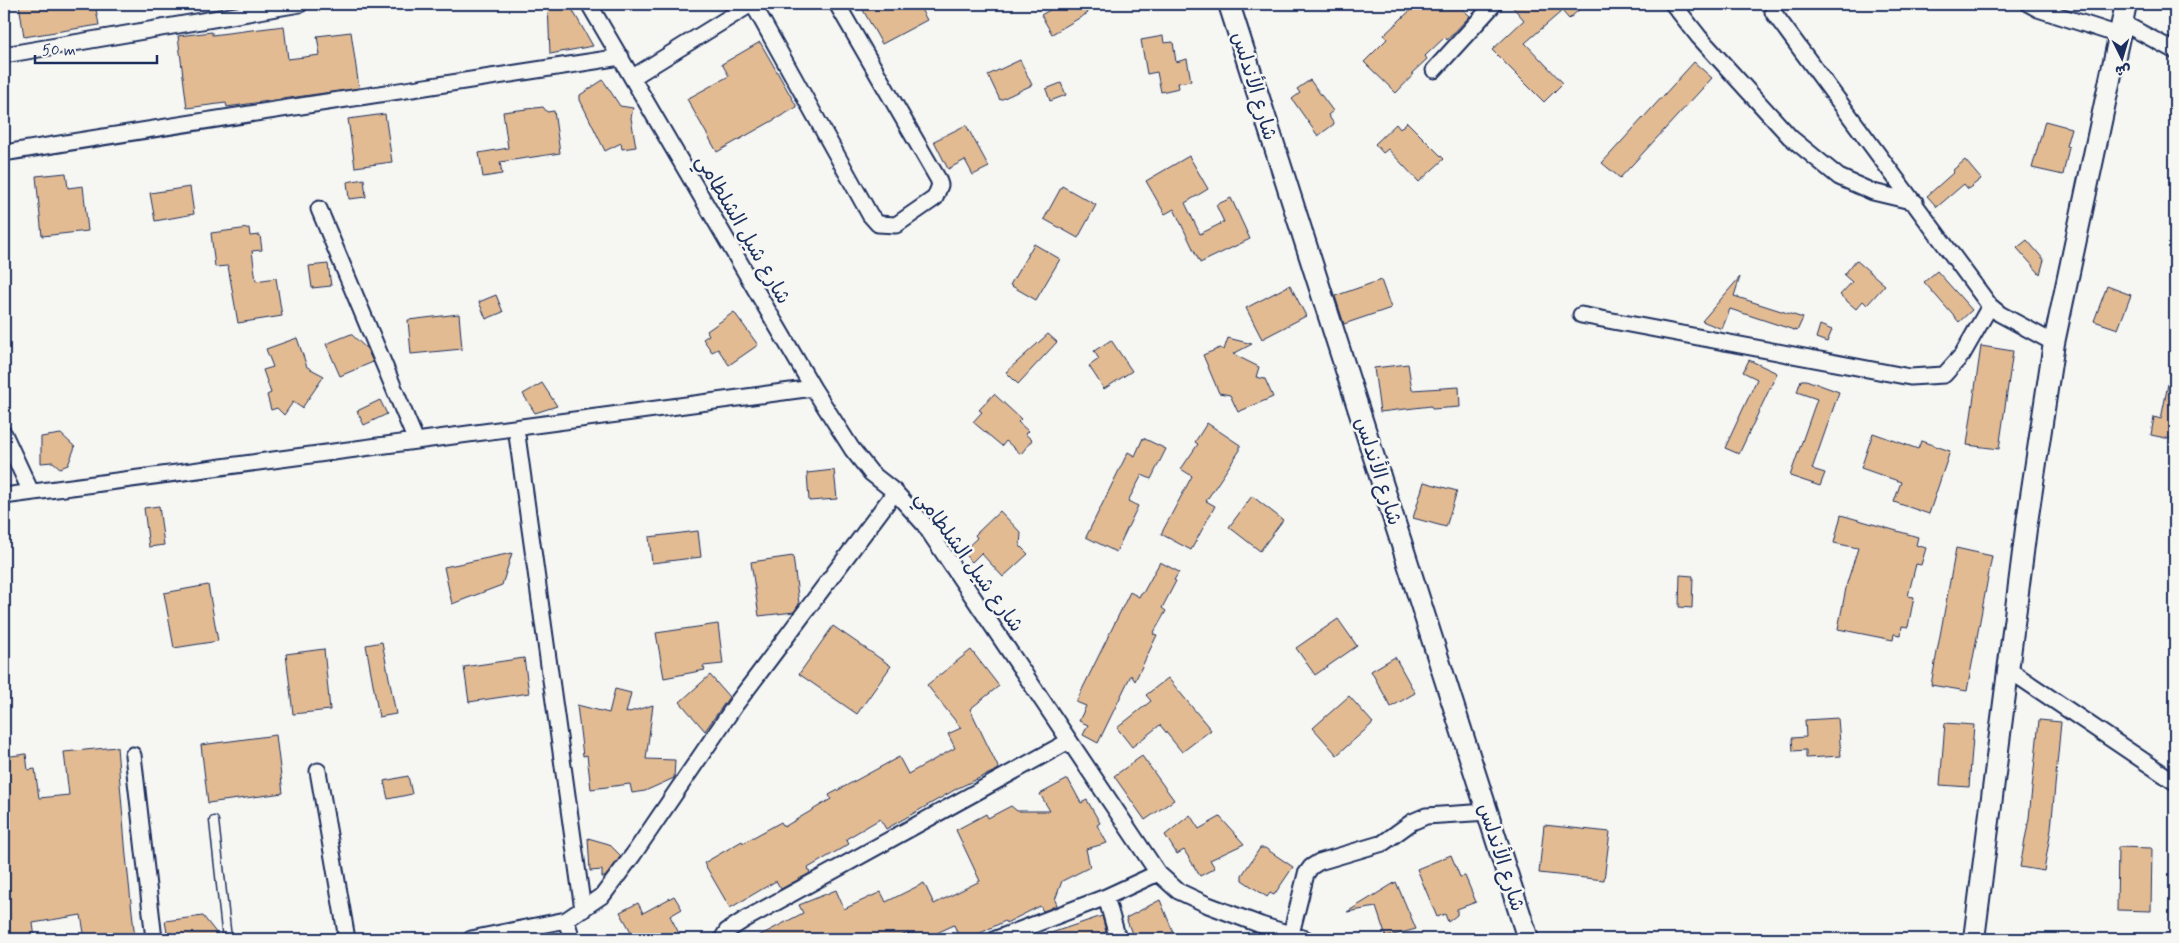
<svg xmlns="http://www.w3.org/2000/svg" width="2179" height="943" viewBox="0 0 2179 943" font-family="Mynerve,'Playpen Sans Arabic',sans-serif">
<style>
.building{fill:#e2bb93;stroke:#1b2f5e}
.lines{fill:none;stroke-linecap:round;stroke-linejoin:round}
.lane-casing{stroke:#1b2f5e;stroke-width:11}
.street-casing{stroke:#1b2f5e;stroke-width:19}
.secondary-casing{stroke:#1b2f5e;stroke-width:24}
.lane{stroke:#f6f6f2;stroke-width:8}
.street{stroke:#f6f6f2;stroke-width:15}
.secondary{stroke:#f6f6f2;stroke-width:20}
.labels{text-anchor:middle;stroke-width:5;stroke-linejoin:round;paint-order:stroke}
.street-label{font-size:20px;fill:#1b2f5e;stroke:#f6f6f2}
</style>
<rect width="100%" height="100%" fill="#f6f6f2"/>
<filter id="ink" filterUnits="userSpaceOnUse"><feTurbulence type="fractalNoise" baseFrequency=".02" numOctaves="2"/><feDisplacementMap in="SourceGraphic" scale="10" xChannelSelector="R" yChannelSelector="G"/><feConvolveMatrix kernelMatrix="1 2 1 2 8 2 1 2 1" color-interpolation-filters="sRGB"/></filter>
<g filter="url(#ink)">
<path class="building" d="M19,4H95L99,25L24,37Z
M548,4H569L593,46L550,54Z
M874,4H918L927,20L882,44L863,10Z
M1060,4H1082L1088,13L1052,34L1041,15Z
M1417,4H1457L1470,16L1447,40L1445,37L1425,56L1427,59L1412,73L1414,74L1396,93L1364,62L1387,39L1384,35Z
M1510,4H1585L1569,19L1562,11L1525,43L1563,83L1544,102L1492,50L1524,20Z
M284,26L288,59L320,55L317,36L351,32L359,88L227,107L226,103L187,108L178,36L212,32V35Z
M1163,36L1164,43L1173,42L1176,62L1187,59L1191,81L1178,83L1179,88L1161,92L1157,72L1147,74L1141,40Z
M760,42L797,107L717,152L687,99L729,76L722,64Z
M1020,60L1032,85L1000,100L988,75Z
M1694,62L1712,78L1620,178L1602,163Z
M603,80L620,106L633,108L631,118L636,147L622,149L621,143L605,151L580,100V95Z
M1310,80L1333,111L1328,115L1334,124L1318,136L1292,99L1300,93L1297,89Z
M1061,83L1066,95L1050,101L1046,89Z
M543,107L547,112L554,111L560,153L500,162L502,174L483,177L479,153L508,148L503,112Z
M385,114L392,162L355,167L348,119Z
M2045,121L2071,128L2066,146L2069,147L2063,175L2032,168Z
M1407,122L1444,159L1419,182L1388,149L1383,153L1375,144L1396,124L1400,129Z
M966,125L989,167L973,175L965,160L948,169L934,141Z
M1189,156L1208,189L1185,203L1200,234L1224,222L1216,205L1231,198L1250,239L1200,263L1174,209L1165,214L1146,181Z
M1965,160L1981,179L1968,189L1964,184L1937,207L1927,196L1954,172L1953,170Z
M66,173L68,188L83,186L88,231L42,236L36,176Z
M364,179L366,197L349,199L347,182Z
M1062,186L1096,205L1078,238L1044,219Z
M190,187L194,214L155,221L150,193Z
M249,228L250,236L260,235L262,250L252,251L256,281L276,278L282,316L238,323L228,266L215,267L211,233Z
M2027,240L2044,260L2040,274L2017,248Z
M1034,244L1060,259L1036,300L1010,285Z
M1856,260L1885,285L1867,305L1863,301L1856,309L1840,295L1852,282L1844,275Z
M328,264L331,286L312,288L309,266Z
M1937,271L1972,310L1959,322L1924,282Z
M1740,277L1734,296L1803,318L1797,331L1730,309L1722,329L1702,321Z
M1381,280L1391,308L1344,324L1335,296Z
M1290,285L1306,316L1262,339L1246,308Z
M2107,286L2131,295L2118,329L2094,321Z
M496,295L503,312L486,319L479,302Z
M734,312L758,345L729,365L718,349L712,352L703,339L709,335L707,331Z
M459,314L462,349L411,354L408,320Z
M1820,325L1832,330L1827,342L1816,338Z
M351,334L367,349L373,362L340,376L326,344Z
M1048,334L1057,342L1018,384L1006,372Z
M297,338L307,367L324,376L302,408L293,402L284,415L277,408L271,410L267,395L271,393L263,370L273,367L266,349Z
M1228,338L1252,344L1233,354L1259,367L1256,377L1265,379L1273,397L1238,412L1230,395L1219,393L1203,355L1220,348L1224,350Z
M1111,340L1132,371L1104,389L1089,366L1099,359L1094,351Z
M1981,346L2013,351L1999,449L1967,445Z
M1749,360L1777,373L1739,454L1725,448L1757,379L1743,372Z
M1408,364L1412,390L1459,387L1460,407L1432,409L1431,406L1380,412L1374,368Z
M2169,379H2175V440L2151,435L2154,417L2161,419Z
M1801,380H1806L1839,392L1812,469L1825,473L1820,486L1790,476L1817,399L1797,392Z
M542,383L557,406L535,413L523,394Z
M994,394L1021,419L1018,422L1028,431L1025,434L1032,440L1021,454L1006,441L1002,446L973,422L982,412L979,410Z
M380,400L387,414L364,425L357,411Z
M1207,423L1240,445V450L1206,501L1215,506L1191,550L1161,534L1192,476L1181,469L1198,444L1195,442Z
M1873,433L1918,449L1921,441L1950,451L1929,514L1894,502L1901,482L1861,468Z
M61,434L75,447L68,465L60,468L53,462L41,463V437Z
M1143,438L1166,449L1151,479L1142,475L1128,501L1138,506L1116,552L1086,537L1128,452L1135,456Z
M834,470L837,499L809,501L807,473Z
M1424,482L1457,491L1446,527L1413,518Z
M1252,496L1283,520L1260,551L1229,527Z
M159,506L164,545L149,547L144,508Z
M1000,511L1021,533L1020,546L1028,554L1003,577L981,553L972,562L962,552L977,538L975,535Z
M1841,515L1918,537L1916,545L1926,548L1921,565L1916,564L1908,596L1914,597L1908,627L1902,626L1901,635L1894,634L1893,640L1838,629L1847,583L1858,548L1834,543Z
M698,531L701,557L652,563L649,537Z
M1956,548L1992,556L1967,691L1931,685Z
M512,553L502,585L452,604L444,567Z
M793,556L799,604L794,612L759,616L751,562Z
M1160,562L1179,572L1174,580L1176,581L1162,608L1166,611L1153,634L1157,635L1135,681L1131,675L1098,743L1083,735L1088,725L1079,721L1086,706L1076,702L1130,592L1139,597L1141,593H1143Z
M1680,575L1693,576L1692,608L1679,607Z
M208,585L218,641L174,648L164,593Z
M1338,619L1357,646L1315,675L1296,648Z
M718,624L723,664L703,666L705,670L664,678L656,633Z
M833,626L891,666L857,714L799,674Z
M382,642L396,714L379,717L366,645Z
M324,649L330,710L293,714L286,654Z
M971,650L999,686L970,709L999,769L958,788L886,829L880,819L846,839L849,844L808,868L810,873L781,889L776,881L730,908L704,863L742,841L743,843L781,822L784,827L831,799L829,795L899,757L908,774L955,748L948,734L961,728L927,685Z
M1395,657L1415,693L1391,707L1371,671Z
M524,658L529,693L469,702L464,667Z
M710,675L729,697L705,731L680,702Z
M1168,678L1211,730L1182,752L1160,725L1132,747L1117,728L1151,701L1146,695Z
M615,689L631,693L626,713L653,705L646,759L675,760L674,778L645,791L632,793L630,784L591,789L587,755L583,756L577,705L609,713Z
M1349,696L1373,723L1337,755L1313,728Z
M1838,718L1841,756L1806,758V750L1793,751L1792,738L1806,737L1805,720Z
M2039,720L2061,722L2051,829L2044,871L2020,867L2029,818Z
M1945,723L1974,725L1969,787L1940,785Z
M276,735L283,793L208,803L201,745Z
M117,747L126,856L135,939H85L81,915L33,923L35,939H4V757L26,754L28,770L35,769L39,798L69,795L64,752Z
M1142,756L1174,800L1145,820L1114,776Z
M408,776L412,794L388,799L384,781Z
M1068,779L1081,803L1087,800L1100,823L1097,825L1107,843L1086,849L1090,867L1062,881L1055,900L1057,905L1049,909L1043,911L1040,906L1006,923L1005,921L968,939H960L954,925L924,939H911L908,933L894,939H753L803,913L799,905L836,890L844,909L881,892L886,902L924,883L934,904L980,881L956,830L986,814L988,818L1011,806L1017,811H1050L1040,794Z
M1190,815L1199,829L1220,817L1244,844L1210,860L1215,868L1200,876L1184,850L1177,854L1165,835Z
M1544,825L1610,832L1604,880L1539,873Z
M588,838L609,844L621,856L605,877H602V870L590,871Z
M2118,847L2152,848L2151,911L2117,910Z
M1260,848H1265L1293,867L1274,895L1270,893L1267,897L1242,880V875Z
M1451,855L1460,877L1465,876L1476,902L1457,909V915L1448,922L1445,914L1437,917L1417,869Z
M1396,882L1416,929L1386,937L1376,907L1347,912Z
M674,896L682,909L670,916L682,939H635L620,912L638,903L643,913Z
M1160,900L1176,939H1134L1126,918Z
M203,916L221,939H168L165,921Z
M1102,916L1106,932L1084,939H1039V937Z"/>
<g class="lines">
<g class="lane-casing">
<path id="lane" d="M214,821L227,939"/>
</g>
<g class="street-casing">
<path id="street" d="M589,4L813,388L852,449L871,473L895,492L924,524L1158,873L1178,891L1208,905L1261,925L1306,939
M753,4L870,215L878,224L896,225L935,198L940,185L938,179L837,4
M1673,4L1699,37L1790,137L1839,177L1873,192L1915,202
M2029,4L2038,9L2119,35
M1773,12L1990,306L2000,314L2054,343
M2121,22L2175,51
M4,55L300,4
M1434,70L1494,4
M633,77L751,4
M4,153C209,119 415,89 621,57
M319,209L416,441
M1581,315L1910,377L1944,375L1962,355L1990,306
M516,428L583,910
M4,434L31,492
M4,496L813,388
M2009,670L2175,782
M133,755L154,939
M318,771L347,939
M1106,897L1118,939
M566,920L572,939
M1291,934L1306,874L1311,867L1319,862L1383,843L1412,822L1426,816L1488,812
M471,939L566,920L603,895L633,855L736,704L895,492
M722,939L727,931L744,920L1069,741
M996,939L1106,897L1158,873"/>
</g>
<g class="secondary-casing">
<path id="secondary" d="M1229,4L1528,939
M1974,939L2026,529L2054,343L2126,4"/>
</g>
<use href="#lane" class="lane"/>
<use href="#street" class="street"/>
<use href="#secondary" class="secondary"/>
</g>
</g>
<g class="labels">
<g class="street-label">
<text transform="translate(1255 86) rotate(73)" y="7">شارع الأندلس</text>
<text transform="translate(744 229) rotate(60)" y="7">شارع شيل الشلطامي</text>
<text transform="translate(1379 471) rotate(72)" y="7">شارع الأندلس</text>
<text transform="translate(970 561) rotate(54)" y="7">شارع شيل الشلطامي</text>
<text transform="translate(1502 857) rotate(72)" y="7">شارع الأندلس</text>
</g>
</g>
<rect width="2179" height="943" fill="none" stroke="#f6f6f2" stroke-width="20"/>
<rect x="10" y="10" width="2159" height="923" fill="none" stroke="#1b2f5e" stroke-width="2" filter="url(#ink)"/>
<g transform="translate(2122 58) rotate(175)" stroke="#f6f6f2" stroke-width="4" paint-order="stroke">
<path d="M0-4L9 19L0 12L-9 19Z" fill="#1b2f5e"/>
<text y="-8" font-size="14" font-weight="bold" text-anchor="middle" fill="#1b2f5e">ش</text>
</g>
<path d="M35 55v8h122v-8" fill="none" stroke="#1b2f5e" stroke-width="2.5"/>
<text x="42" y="55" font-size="15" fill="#1b2f5e" stroke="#f6f6f2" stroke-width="4" paint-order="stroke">50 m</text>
</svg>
